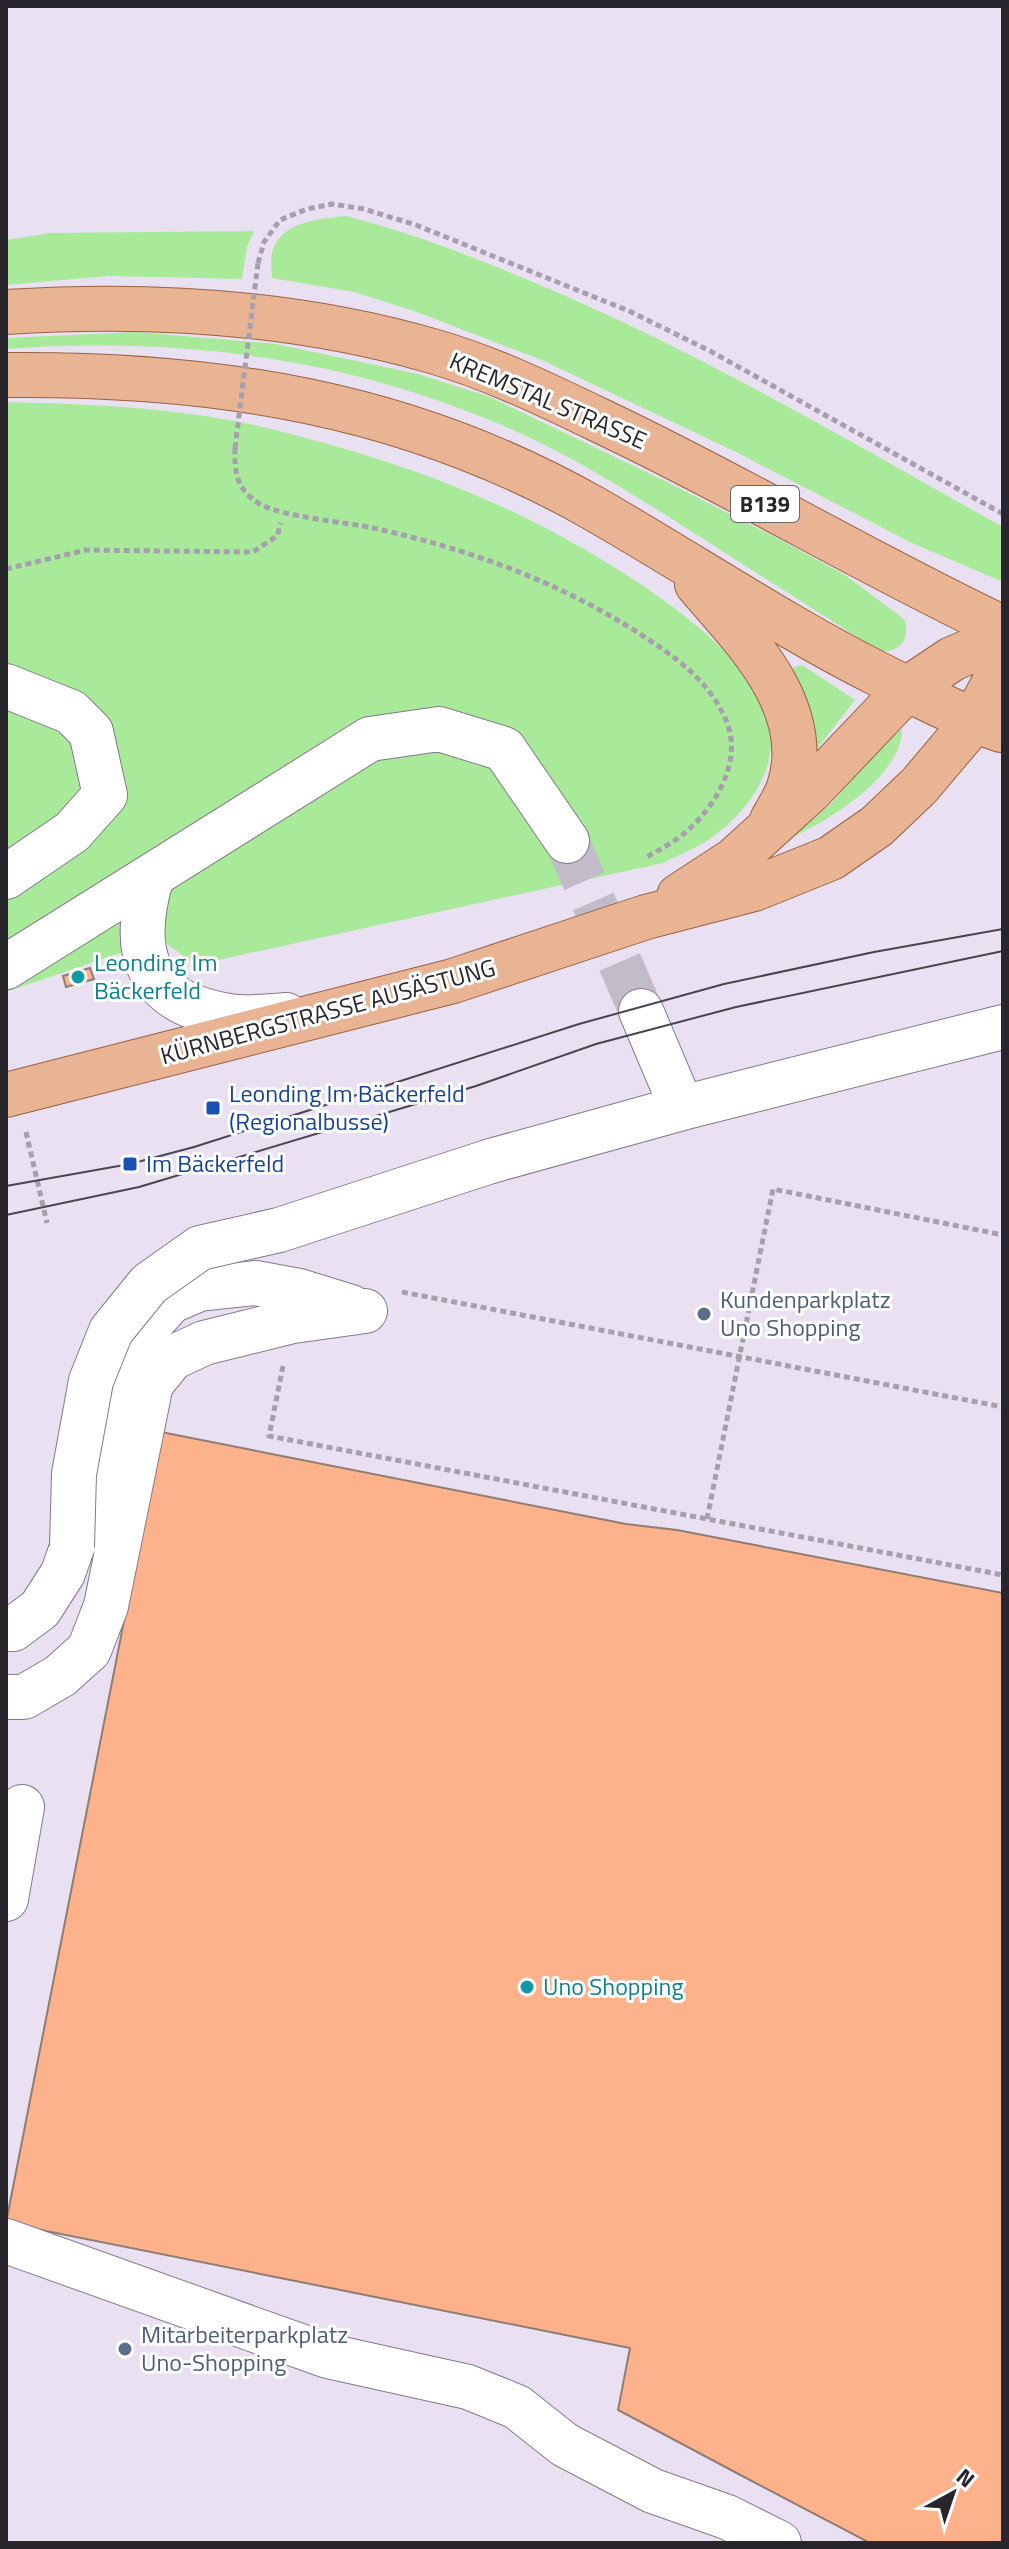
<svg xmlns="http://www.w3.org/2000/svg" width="1009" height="2549" viewBox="0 0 1009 2549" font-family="'Titillium Web',sans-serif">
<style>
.green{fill:#a8ea99}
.building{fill:#fdb28b;stroke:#8f7d74;stroke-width:2}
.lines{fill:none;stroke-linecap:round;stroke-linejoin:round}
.minor-tunnel{stroke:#c2bbca;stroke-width:44;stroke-dasharray:44 22;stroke-linecap:butt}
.minor-casing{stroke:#837a8b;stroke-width:46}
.major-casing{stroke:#9a6141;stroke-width:46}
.path{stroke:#a69fad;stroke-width:5;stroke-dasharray:6 4;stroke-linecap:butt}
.minor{stroke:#fff;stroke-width:44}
.major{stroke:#e8b494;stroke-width:44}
.tram{stroke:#49454e;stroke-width:2}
.minor-bridge-casing{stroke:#837a8b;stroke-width:46;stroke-linecap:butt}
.path-bridge{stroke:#a69fad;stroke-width:5;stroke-dasharray:6 4;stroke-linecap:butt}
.minor-bridge{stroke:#fff;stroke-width:44}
.culture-dot{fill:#0f9aa8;stroke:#fff;stroke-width:3}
.transit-dot{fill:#1a4fb4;stroke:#fff;stroke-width:3}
.service-dot{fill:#5c6f8a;stroke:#fff;stroke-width:3}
.labels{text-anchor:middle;stroke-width:6;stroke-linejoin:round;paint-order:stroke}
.shield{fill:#fff;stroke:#68666b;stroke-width:2}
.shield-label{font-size:22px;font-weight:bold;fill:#28252c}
.street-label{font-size:24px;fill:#28252c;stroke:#fff}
.culture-label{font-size:24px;fill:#0d838f;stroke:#fff;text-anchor:start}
.transit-label{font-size:24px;fill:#164399;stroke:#fff;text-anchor:start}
.service-label{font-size:24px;fill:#4e5e75;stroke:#fff;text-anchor:start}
</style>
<rect width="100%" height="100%" fill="#e9e0f2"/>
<path class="green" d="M346,216C413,233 476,258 540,285C701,353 851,442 1003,527V582L912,543L736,452L544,361L417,312L354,292L272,278C272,271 270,260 272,253C280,221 319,219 346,216Z
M254,231L247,247L242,279L109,276L6,285V240L50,233Z
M137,332L276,344L418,374L490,397L665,481L775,537L845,575L904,619C912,639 897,657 876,649C822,614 767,580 713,545C642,500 570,453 492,421C335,356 175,337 6,349V338Z
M6,402C94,404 185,408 271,429C344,447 420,470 489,501C566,534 750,635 769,721C780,768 748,812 711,838C697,848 678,855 663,863L195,965L161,939L6,992Z
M802,665L855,700L810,758V713L792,668Z
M902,729C902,775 832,819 794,836L830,805L879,749Z"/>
<path class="building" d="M90,968L94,979L66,987L63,976Z
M161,1432L626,1524L677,1530L1003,1593V2543H870L748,2479L618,2410L630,2348L6,2223Z"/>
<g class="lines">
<path class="minor-tunnel" d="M567,841L641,1011"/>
<g class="minor-casing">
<path id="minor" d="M6,686L71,712L91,732L105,795L72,832L6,877
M151,879C130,953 145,1003 229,1016C247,1019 268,1016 286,1015
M6,967L370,739L439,729L504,749L567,841
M641,1011L682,1108L1003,1027
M491,1161L682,1108
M6,1629H13L40,1609L63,1573L72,1547L104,1480L122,1388L142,1333L171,1301L199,1289L255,1283L299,1291L351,1307
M6,1697H24L60,1676L89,1650L106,1606L151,1384L172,1358L204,1343L293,1321L365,1311
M6,1899L22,1807
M6,2241L328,2356L468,2387L517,2407L565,2445L653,2491L727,2517L779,2543"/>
</g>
<g class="major-casing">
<path id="major" d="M6,312C148,303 294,311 432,351C492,368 549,396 605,423C740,487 868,564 1003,628
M6,375C216,373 408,403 593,508C689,563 781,625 880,675C919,695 959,716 1001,730
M697,584C744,639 815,707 789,787C785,799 778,810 772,820
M679,896L734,860L810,791L907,689L952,659L1003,637
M6,1095L453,981L646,917L754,889L831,858L877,826L919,786L974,721L1003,665"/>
</g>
<path class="path" d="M258,263L264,242L280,220L307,209L332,204L364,209L416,225L629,311L710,351L1003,514
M235,448C234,473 237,490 260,504C283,517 345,522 373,528C468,549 555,580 637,632C674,656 708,679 726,720C744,762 714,810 681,836C670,845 656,851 644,859
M6,569L86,550L253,552L277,536L281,523
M26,1132L47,1223
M402,1292L1003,1407
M283,1366L269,1436L1003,1575
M707,1519L773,1189L1003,1235"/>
<use href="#minor" class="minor"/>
<use href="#major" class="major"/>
<path class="tram" d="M6,1186L130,1164L194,1147L579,1024L724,984L874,952L1003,929
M6,1215L139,1187L476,1086L596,1044L736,1007L1003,951"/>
<g class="minor-bridge-casing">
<path id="minor-bridge" d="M72,1547L74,1474L91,1381L111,1331L149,1284L200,1248L279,1230L491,1161"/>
</g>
<path class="path-bridge" d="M235,448L258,263"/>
<use href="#minor-bridge" class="minor-bridge"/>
</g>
<g class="culture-dot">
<circle cx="78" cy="977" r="8"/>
<circle cx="527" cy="1987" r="8"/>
</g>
<g class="transit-dot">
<rect x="205" y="1100" width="16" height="16" rx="4"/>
<rect x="122" y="1156" width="16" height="16" rx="4"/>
</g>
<g class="service-dot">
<circle cx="704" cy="1314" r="8"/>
<circle cx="125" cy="2349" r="8"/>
</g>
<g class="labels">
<rect class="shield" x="731" y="486" width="68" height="36" rx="6"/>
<g class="shield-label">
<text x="765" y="512">B139</text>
</g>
<g class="street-label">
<text transform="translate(548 401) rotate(23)" y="8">KREMSTAL STRASSE</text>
<text transform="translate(328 1012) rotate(-15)" y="8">KÜRNBERGSTRASSE AUSÄSTUNG</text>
</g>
<g class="culture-label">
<text x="94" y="971">Leonding Im<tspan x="94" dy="28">Bäckerfeld</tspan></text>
<text x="543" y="1995">Uno Shopping</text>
</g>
<g class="transit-label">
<text x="229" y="1102">Leonding Im Bäckerfeld<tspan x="229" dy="28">(Regionalbusse)</tspan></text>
<text x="146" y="1172">Im Bäckerfeld</text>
</g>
<g class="service-label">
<text x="720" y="1308">Kundenparkplatz<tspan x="720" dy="28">Uno Shopping</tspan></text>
<text x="141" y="2343">Mitarbeiterparkplatz<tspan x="141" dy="28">Uno-Shopping</tspan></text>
</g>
</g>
<rect width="1009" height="2549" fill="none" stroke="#28252c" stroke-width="16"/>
<g transform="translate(953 2493) rotate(40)" stroke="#ffffff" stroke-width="6" paint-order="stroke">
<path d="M0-6L14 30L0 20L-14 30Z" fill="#28252c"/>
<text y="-12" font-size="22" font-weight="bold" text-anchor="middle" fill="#28252c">N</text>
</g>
</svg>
